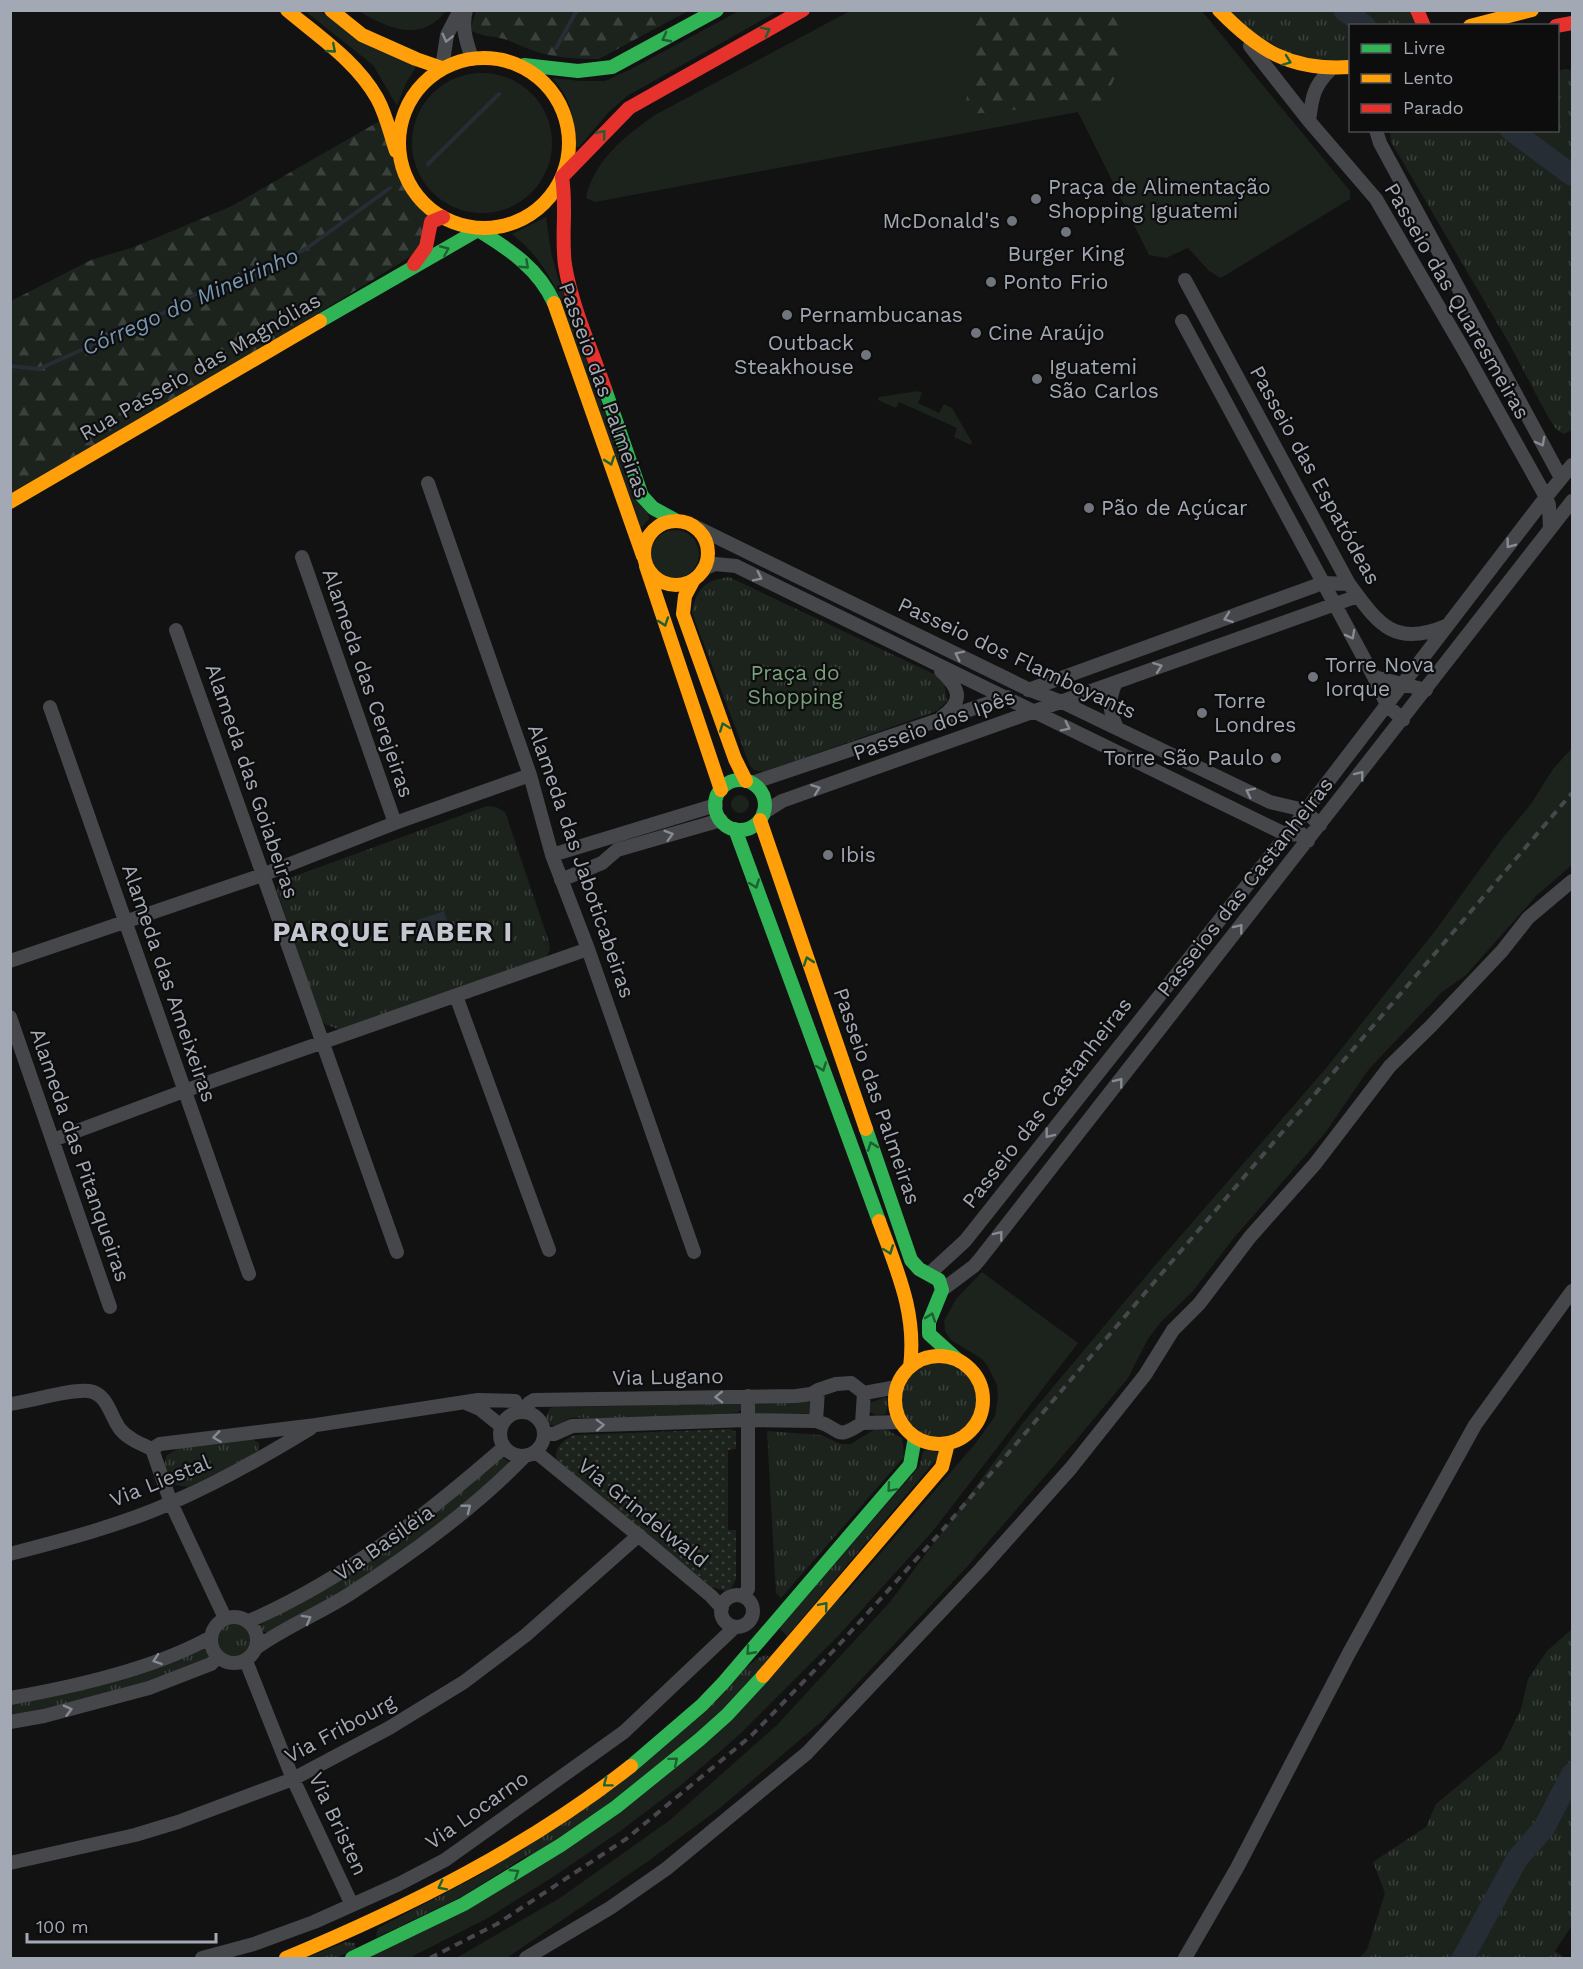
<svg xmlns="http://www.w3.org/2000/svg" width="1583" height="1969" viewBox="0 0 1583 1969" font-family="'Work Sans',sans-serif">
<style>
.grass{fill:#1c231d}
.forest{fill:url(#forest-firs)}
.park{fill:url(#park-tufts)}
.garden{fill:url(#garden-dots)}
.water{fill:#262d34}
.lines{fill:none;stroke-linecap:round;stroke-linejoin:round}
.stream{stroke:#262d34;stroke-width:4}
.river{stroke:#262d34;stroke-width:22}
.street{stroke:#46474b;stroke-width:14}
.fast{stroke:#30b455;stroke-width:14}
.slow{stroke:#ff9f0a;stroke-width:14}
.jam{stroke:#e5322d;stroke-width:14}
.rail{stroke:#47484b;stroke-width:4;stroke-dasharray:8 6;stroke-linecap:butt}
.oneway{stroke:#1e6032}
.oneway2{stroke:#868b94}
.poi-dot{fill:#70747c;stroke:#0d0d0e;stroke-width:2}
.labels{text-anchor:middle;stroke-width:4.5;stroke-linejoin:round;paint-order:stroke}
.poi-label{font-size:21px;fill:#a2a8b4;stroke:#0d0d0e;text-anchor:start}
.street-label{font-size:21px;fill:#a2a8b4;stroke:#0d0d0e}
.park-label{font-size:21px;fill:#78a17b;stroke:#0d0d0e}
.water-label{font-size:22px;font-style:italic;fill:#7796b2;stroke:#0d0d0e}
.district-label{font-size:27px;font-weight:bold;letter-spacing:1.5px;fill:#c3c7d0;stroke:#0d0d0e}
</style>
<defs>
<pattern id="forest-firs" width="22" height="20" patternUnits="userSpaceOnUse" patternTransform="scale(1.5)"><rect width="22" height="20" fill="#1c231d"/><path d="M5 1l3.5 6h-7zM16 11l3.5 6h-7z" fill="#3a403b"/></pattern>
<pattern id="park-tufts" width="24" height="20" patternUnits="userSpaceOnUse" patternTransform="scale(1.5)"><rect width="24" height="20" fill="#1c231d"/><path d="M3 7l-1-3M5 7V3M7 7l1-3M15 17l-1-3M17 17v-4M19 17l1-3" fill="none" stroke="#3a403b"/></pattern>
<pattern id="garden-dots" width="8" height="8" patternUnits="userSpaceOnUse" patternTransform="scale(1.5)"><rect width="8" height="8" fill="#1c231d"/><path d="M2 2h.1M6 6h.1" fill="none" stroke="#3a403b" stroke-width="1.8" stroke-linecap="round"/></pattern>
</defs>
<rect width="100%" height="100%" fill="#121213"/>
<path class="grass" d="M1201,10L1350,191V199L1221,278L1209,271L1188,248L1166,258L1149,255L1078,112L595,202L586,198C594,160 625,136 655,115L850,11Z
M305,11H321L357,39L418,64L406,83L397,106L373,65Z
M359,11H358H446C421,43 388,29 359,11Z
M739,11H778L627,96L609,112L579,147H576C574,119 572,99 552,78L581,81H605L631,69Z
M412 143a70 70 0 1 1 140 0a70 70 0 1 1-140 0Z
M546,217L551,252L558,278L610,427L649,517V519L639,530L557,291C544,266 534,252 512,234Z
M918,391L922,393L918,403L939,413L944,404L952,408L972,442L971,445L954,437L957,428L899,402L896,408L878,400L879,397Z
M651 554a24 24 0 1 1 48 0a24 24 0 1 1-48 0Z
M1572,748V865L1537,895L1466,975L1442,992L1369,1069L1325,1133L1233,1239L1193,1291L1160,1323L1148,1339L1128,1378L1077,1439L965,1569L822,1721L720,1808L647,1862L507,1958H456L560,1898L670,1820L777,1725L890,1602L1022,1424L1157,1263L1327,1067L1438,927L1501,840L1531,804L1553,769Z
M731 804a9 9 0 1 1 18 0a9 9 0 1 1-18 0Z
M982,1272L1078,1343L932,1532L840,1634L739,1735L680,1786L619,1832L556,1875L488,1918L409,1958H368L460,1912L846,1593L975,1444L995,1416L998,1397L997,1385L987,1365L982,1359L951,1340L945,1331L944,1321L956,1299Z"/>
<path class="forest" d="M476,11H688L599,59C577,59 555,58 534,51C524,48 514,42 504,39C493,36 483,37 472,31L471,27Z
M967,11H1115C1132,49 1120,66 1104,101L1089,108C1058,91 1060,105 1032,110C1022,111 1013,109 1003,110C992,112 983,114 971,113L966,103L971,63L972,39L967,22Z
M385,118C394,146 403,180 424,202C429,208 437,212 443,217L426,247L11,502V301L91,260L134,247L232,206Z"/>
<path class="park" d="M1219,11H1417L1424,25L1350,26V67L1311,68Z
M1565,69L1572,70V430L1564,434L1556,429L1548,417L1509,343L1391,142L1390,131L1558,130V71Z
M729,577L938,676L944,682L947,701L937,711L764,772L754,770L750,766L692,613C696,590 704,580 729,577Z
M487,806L496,807L505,812L549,942L550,949L547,956L340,1030L325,1024L320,1017L277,891V887L284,880Z
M901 1399a38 38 0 1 1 76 0a38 38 0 1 1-76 0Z
M885,1397L888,1399L886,1414L876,1415L868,1411V1404Z
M807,1401L811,1402V1412L809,1413L756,1414L750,1412L753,1402Z
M739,1402L742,1403L743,1408L738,1412L732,1413C685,1416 637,1418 589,1418C583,1418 577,1417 571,1418C561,1421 551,1434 546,1417L550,1408L555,1407L624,1406Z
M877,1428L887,1430L902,1438L904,1457L781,1598L776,1593L767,1431L821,1435L841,1444H851Z
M252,1439L259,1443V1451L257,1453L188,1487L175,1485L170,1482L164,1467L166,1456L179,1448Z
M926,1450L937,1452L939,1456L787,1636L779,1628L919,1467L923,1452Z
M501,1456L510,1463L477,1496L378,1570L271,1632H264L260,1628L262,1623L307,1598Z
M217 1641a18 18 0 1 1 36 0a18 18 0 1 1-36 0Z
M1572,1629V1925L1555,1951L1565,1958H1359L1367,1950L1385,1893L1373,1862L1426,1827L1436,1804L1501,1750L1521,1709L1528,1679L1547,1651Z
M202,1649L209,1651V1659L144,1687L11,1717V1702Z
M766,1655L769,1656L722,1709L614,1800L463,1896L377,1937L376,1936L378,1928L482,1874L758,1658Z
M346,1942L355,1943L356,1950L335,1958H305Z"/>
<path class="garden" d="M731,1429L736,1432V1449L728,1450V1530H736V1579L732,1587L726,1591L712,1587L558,1464C552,1449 562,1440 575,1435Z"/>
<path class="water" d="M444,911L451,932L419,943L412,922Z"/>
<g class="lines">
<path class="stream" d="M556,48L577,10
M428,164L499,94
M10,366L39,369L183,304L186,299L196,294L220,293L307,248L390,188"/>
<path class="river" d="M1344,10L1365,26
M1511,130L1572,175
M1463,1958L1517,1859L1544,1828L1572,1774"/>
<path class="street" d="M466,10C461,29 467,42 472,59
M1250,46L1309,121L1376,199L1465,352L1546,497L1549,505L1550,529
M442,68L447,35L460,10
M1309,121C1312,98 1313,87 1330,70
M1376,130L1380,143L1561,478
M1185,280L1349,584C1378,623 1393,648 1446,626
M1182,321L1374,677L1387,705L1403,720
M428,483L530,775L552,855L588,949L694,1252
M694,526L1030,690L1062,702L1270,802L1304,810L1320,825
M302,557L395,823
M703,569L715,564L736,566L1287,835L1302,834L1308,841
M176,630L397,1252
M941,671C959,688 965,700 942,717
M1374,677L1426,690
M1116,682C1108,700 1109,710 1117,728
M1028,690L1323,583L1349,584
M50,707L249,1274
M752,783L1007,697
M763,813L782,801L1358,596
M552,855L716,805
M561,880L602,863L617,850L721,820
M10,961L262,875L395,823L530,775
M456,996L549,1250
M10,1017L110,1307
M53,1140L184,1091L588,949
M929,1274L965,1241L1287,835L1546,497L1572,465
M942,1290L974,1266L980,1259L1572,501
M864,1393L862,1423C834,1442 842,1428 816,1421L818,1390L836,1384L851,1383L864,1393L897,1387
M466,1403L480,1409L501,1426
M10,1404C33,1401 68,1389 89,1391C108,1394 110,1416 120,1429C128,1439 141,1444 152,1449
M524,1411L529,1403L534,1400L796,1396L811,1394L818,1390
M500 1434a22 22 0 1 1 44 0a22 22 0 1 1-44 0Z
M862,1423L901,1422
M544,1434H554L572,1426L748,1420L816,1421
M152,1449L160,1444L316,1425L478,1400L515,1401L520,1412
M152,1449L171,1503L225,1618
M536,1452L650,1545L711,1596L722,1608
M10,1554C64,1540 122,1525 173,1502C221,1481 267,1455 311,1428
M721 1611a16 16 0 1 1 32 0a16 16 0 1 1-32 0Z
M743,1596L748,1589V1396
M211 1640a23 23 0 1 1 46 0a23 23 0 1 1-46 0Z
M249,1621C344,1580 426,1515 503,1448
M256,1648C285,1627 318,1614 348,1595C410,1555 473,1510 524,1457
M246,1661L293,1779L352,1905
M10,1698C73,1687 156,1668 211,1637
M10,1722L44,1716L149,1688L211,1664L218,1657
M10,1863L135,1835L178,1822L293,1779L389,1728L464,1682L526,1635L639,1535
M202,1958L254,1944L314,1922L399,1884L445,1860L624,1732L735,1627
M526,1958L610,1908L666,1869L807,1753L981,1569L1071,1468L1145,1375L1173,1330L1199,1304L1250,1237L1315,1164L1390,1066L1431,1026L1502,951L1528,918L1572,881
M1185,1958L1237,1868L1349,1653L1475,1425L1572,1291"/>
<path class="fast" d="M524,65L578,71L612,67L717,10
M320,321L478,230C509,249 539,269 554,303
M605,389L642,496L653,508L675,520
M715 805a25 25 0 1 1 50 0a25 25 0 1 1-50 0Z
M735,829L879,1221
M866,1129L911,1260L919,1269L939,1280L942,1290L929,1322V1334L959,1361
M631,1766L702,1705L724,1682L910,1465L915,1437
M352,1958L464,1904L561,1845L616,1807L699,1740L727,1715L763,1676"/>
<path class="slow" d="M287,10C319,37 356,61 377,98C386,114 390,133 396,151
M331,10L362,35L416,59L442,68
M1219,10C1259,51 1291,71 1350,67
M1470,26L1532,10
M399 143a85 85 0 1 1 170 0a85 85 0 1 1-170 0Z
M554,303L643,556
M10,502L320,321
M644 553a32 32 0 1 1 64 0a32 32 0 1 1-64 0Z
M646,566L721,790
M693,581L685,596L683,614L735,759L746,781
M760,820L866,1129
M879,1221C897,1271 917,1313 910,1367
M895 1400a44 44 0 1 1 88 0a44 44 0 1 1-88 0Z
M763,1676L942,1467L948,1443
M286,1958C408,1907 527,1848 631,1766"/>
<path class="jam" d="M1417,10L1424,26
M1556,26L1572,23
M562,177C567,206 561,236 565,265C572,307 591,348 605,389
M562,177L629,108L803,10
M414,264L426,247L431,222L443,217"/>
<path class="rail" d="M430,1958L497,1924L626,1839L751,1736L837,1647L940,1533L1572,793"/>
</g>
<defs><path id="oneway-chevron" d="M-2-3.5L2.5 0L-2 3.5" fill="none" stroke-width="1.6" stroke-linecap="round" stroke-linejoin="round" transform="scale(1.5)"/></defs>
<g class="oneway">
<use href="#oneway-chevron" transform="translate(766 31) rotate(-28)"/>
<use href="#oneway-chevron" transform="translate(666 38) rotate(152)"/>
<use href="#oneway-chevron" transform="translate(332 49) rotate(41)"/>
<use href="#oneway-chevron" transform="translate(1287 61) rotate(20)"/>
<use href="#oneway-chevron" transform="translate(602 134) rotate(-50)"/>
<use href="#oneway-chevron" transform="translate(445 250) rotate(-23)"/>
<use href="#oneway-chevron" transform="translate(525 265) rotate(43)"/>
<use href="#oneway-chevron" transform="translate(610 461) rotate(71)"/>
<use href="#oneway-chevron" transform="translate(664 622) rotate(71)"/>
<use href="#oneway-chevron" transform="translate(724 727) rotate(-110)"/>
<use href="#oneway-chevron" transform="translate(755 884) rotate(70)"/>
<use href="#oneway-chevron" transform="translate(808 961) rotate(-109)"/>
<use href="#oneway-chevron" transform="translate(822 1067) rotate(70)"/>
<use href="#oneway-chevron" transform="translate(872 1146) rotate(-109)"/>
<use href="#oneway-chevron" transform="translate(889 1250) rotate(70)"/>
<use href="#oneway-chevron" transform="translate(931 1317) rotate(-71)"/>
<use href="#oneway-chevron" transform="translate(891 1488) rotate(131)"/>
<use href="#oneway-chevron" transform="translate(824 1606) rotate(-50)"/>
<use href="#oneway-chevron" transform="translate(750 1651) rotate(132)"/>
<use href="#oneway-chevron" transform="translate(674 1761) rotate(-40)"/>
<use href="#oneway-chevron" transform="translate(607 1783) rotate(143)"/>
<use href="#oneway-chevron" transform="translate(515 1873) rotate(-32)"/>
<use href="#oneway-chevron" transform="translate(442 1886) rotate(153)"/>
</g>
<g class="oneway2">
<use href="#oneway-chevron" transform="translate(447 38) rotate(104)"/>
<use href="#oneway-chevron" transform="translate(1541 442) rotate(62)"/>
<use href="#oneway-chevron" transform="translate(1510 544) rotate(127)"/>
<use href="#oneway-chevron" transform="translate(758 577) rotate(26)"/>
<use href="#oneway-chevron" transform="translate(1228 618) rotate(160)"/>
<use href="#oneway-chevron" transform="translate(1351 635) rotate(62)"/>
<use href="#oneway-chevron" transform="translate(959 655) rotate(-154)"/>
<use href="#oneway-chevron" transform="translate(1158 667) rotate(-20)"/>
<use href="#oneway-chevron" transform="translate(1066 727) rotate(26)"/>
<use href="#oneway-chevron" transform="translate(1360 775) rotate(-52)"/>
<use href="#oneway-chevron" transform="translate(816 789) rotate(-20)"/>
<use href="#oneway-chevron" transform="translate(1250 792) rotate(-154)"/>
<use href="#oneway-chevron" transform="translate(669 835) rotate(-16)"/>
<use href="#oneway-chevron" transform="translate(1239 928) rotate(-52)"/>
<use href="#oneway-chevron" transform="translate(1119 1082) rotate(-52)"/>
<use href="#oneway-chevron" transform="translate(1049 1134) rotate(128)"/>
<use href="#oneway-chevron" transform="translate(999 1235) rotate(-52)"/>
<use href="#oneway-chevron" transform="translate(719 1397) rotate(179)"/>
<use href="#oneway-chevron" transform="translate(600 1425) rotate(-2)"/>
<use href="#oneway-chevron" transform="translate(217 1437) rotate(172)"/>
<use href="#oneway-chevron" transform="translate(467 1508) rotate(-38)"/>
<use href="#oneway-chevron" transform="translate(307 1619) rotate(-29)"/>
<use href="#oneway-chevron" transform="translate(157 1660) rotate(161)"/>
<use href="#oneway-chevron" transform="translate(68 1710) rotate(-15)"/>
</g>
<g class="poi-dot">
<circle cx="1036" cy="199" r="6"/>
<circle cx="1012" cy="221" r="6"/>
<circle cx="1066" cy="232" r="6"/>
<circle cx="991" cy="282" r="6"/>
<circle cx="787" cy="315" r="6"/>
<circle cx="976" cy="333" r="6"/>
<circle cx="866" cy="355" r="6"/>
<circle cx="1037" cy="379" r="6"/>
<circle cx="1089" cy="508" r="6"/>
<circle cx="1313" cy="677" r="6"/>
<circle cx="1202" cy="713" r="6"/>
<circle cx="1276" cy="758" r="6"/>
<circle cx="828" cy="855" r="6"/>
</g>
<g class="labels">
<g class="poi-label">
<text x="1048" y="194">Praça de Alimentação<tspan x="1048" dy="24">Shopping Iguatemi</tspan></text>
<text x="1000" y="228" text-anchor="end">McDonald's</text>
<text x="1066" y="261" text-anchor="middle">Burger King</text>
<text x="1003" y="289">Ponto Frio</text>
<text x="799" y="322">Pernambucanas</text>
<text x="988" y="340">Cine Araújo</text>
<text x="854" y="350" text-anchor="end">Outback<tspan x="854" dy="24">Steakhouse</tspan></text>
<text x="1049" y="374">Iguatemi<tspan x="1049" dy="24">São Carlos</tspan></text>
<text x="1101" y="515">Pão de Açúcar</text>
<text x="1325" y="672">Torre Nova<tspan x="1325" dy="24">Iorque</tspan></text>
<text x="1214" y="708">Torre<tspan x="1214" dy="24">Londres</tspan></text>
<text x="1264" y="765" text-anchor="end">Torre São Paulo</text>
<text x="840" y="862">Ibis</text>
</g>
<g class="street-label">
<text transform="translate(1457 301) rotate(60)" y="7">Passeio das Quaresmeiras</text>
<text transform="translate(200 367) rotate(-30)" y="7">Rua Passeio das Magnólias</text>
<text transform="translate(604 390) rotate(70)" y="7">Passeio das Palmeiras</text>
<text transform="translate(1315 475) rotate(61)" y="7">Passeio das Espatódeas</text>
<text transform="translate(1017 658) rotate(25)" y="7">Passeio dos Flamboyants</text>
<text transform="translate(368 683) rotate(71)" y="7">Alameda das Cerejeiras</text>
<text transform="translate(934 725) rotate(-20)" y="7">Passeio dos Ipês</text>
<text transform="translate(252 781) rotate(71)" y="7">Alameda das Goiabeiras</text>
<text transform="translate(581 861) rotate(71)" y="7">Alameda das Jaboticabeiras</text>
<text transform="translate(1245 887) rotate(-52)" y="7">Passeios das Castanheiras</text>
<text transform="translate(169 983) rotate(71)" y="7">Alameda das Ameixeiras</text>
<text transform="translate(877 1096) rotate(71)" y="7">Passeio das Palmeiras</text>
<text transform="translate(1047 1103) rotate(-52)" y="7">Passeio das Castanheiras</text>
<text transform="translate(80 1155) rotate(71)" y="7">Alameda das Pitanqueiras</text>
<text transform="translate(668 1377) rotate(-1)" y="7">Via Lugano</text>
<text transform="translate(160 1481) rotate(-22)" y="7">Via Liestal</text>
<text transform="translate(643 1513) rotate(39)" y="7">Via Grindelwald</text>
<text transform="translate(384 1543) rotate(-35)" y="7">Via Basiléia</text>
<text transform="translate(340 1729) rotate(-28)" y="7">Via Fribourg</text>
<text transform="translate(477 1810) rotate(-35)" y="7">Via Locarno</text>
<text transform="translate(338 1824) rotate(65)" y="7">Via Bristen</text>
</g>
<g class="park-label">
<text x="795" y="680">Praça do<tspan x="795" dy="24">Shopping</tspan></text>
</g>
<g class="water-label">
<text transform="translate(190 301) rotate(-24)" y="8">Córrego do Mineirinho</text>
</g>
<g class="district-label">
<text x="393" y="941">PARQUE FABER I</text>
</g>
</g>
<rect width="1583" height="1969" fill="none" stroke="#a2a8b4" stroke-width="24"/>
<rect x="1349" y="24" width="210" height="108" fill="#0d0d0e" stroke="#494b50" stroke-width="1.5"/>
<rect x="1361" y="44" width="30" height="9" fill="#30b455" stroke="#494b50" stroke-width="1.5"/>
<text x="1403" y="54" font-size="18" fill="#a2a8b4">Livre</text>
<rect x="1361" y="74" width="30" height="9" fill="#ff9f0a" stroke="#494b50" stroke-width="1.5"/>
<text x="1403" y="84" font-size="18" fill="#a2a8b4">Lento</text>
<rect x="1361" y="104" width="30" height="9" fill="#e5322d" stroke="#494b50" stroke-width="1.5"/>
<text x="1403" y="114" font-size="18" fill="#a2a8b4">Parado</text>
<path d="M27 1933v9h189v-9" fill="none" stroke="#a2a8b4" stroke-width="3"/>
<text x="36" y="1933" font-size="18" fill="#a2a8b4" stroke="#0d0d0e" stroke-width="4.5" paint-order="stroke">100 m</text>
</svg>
